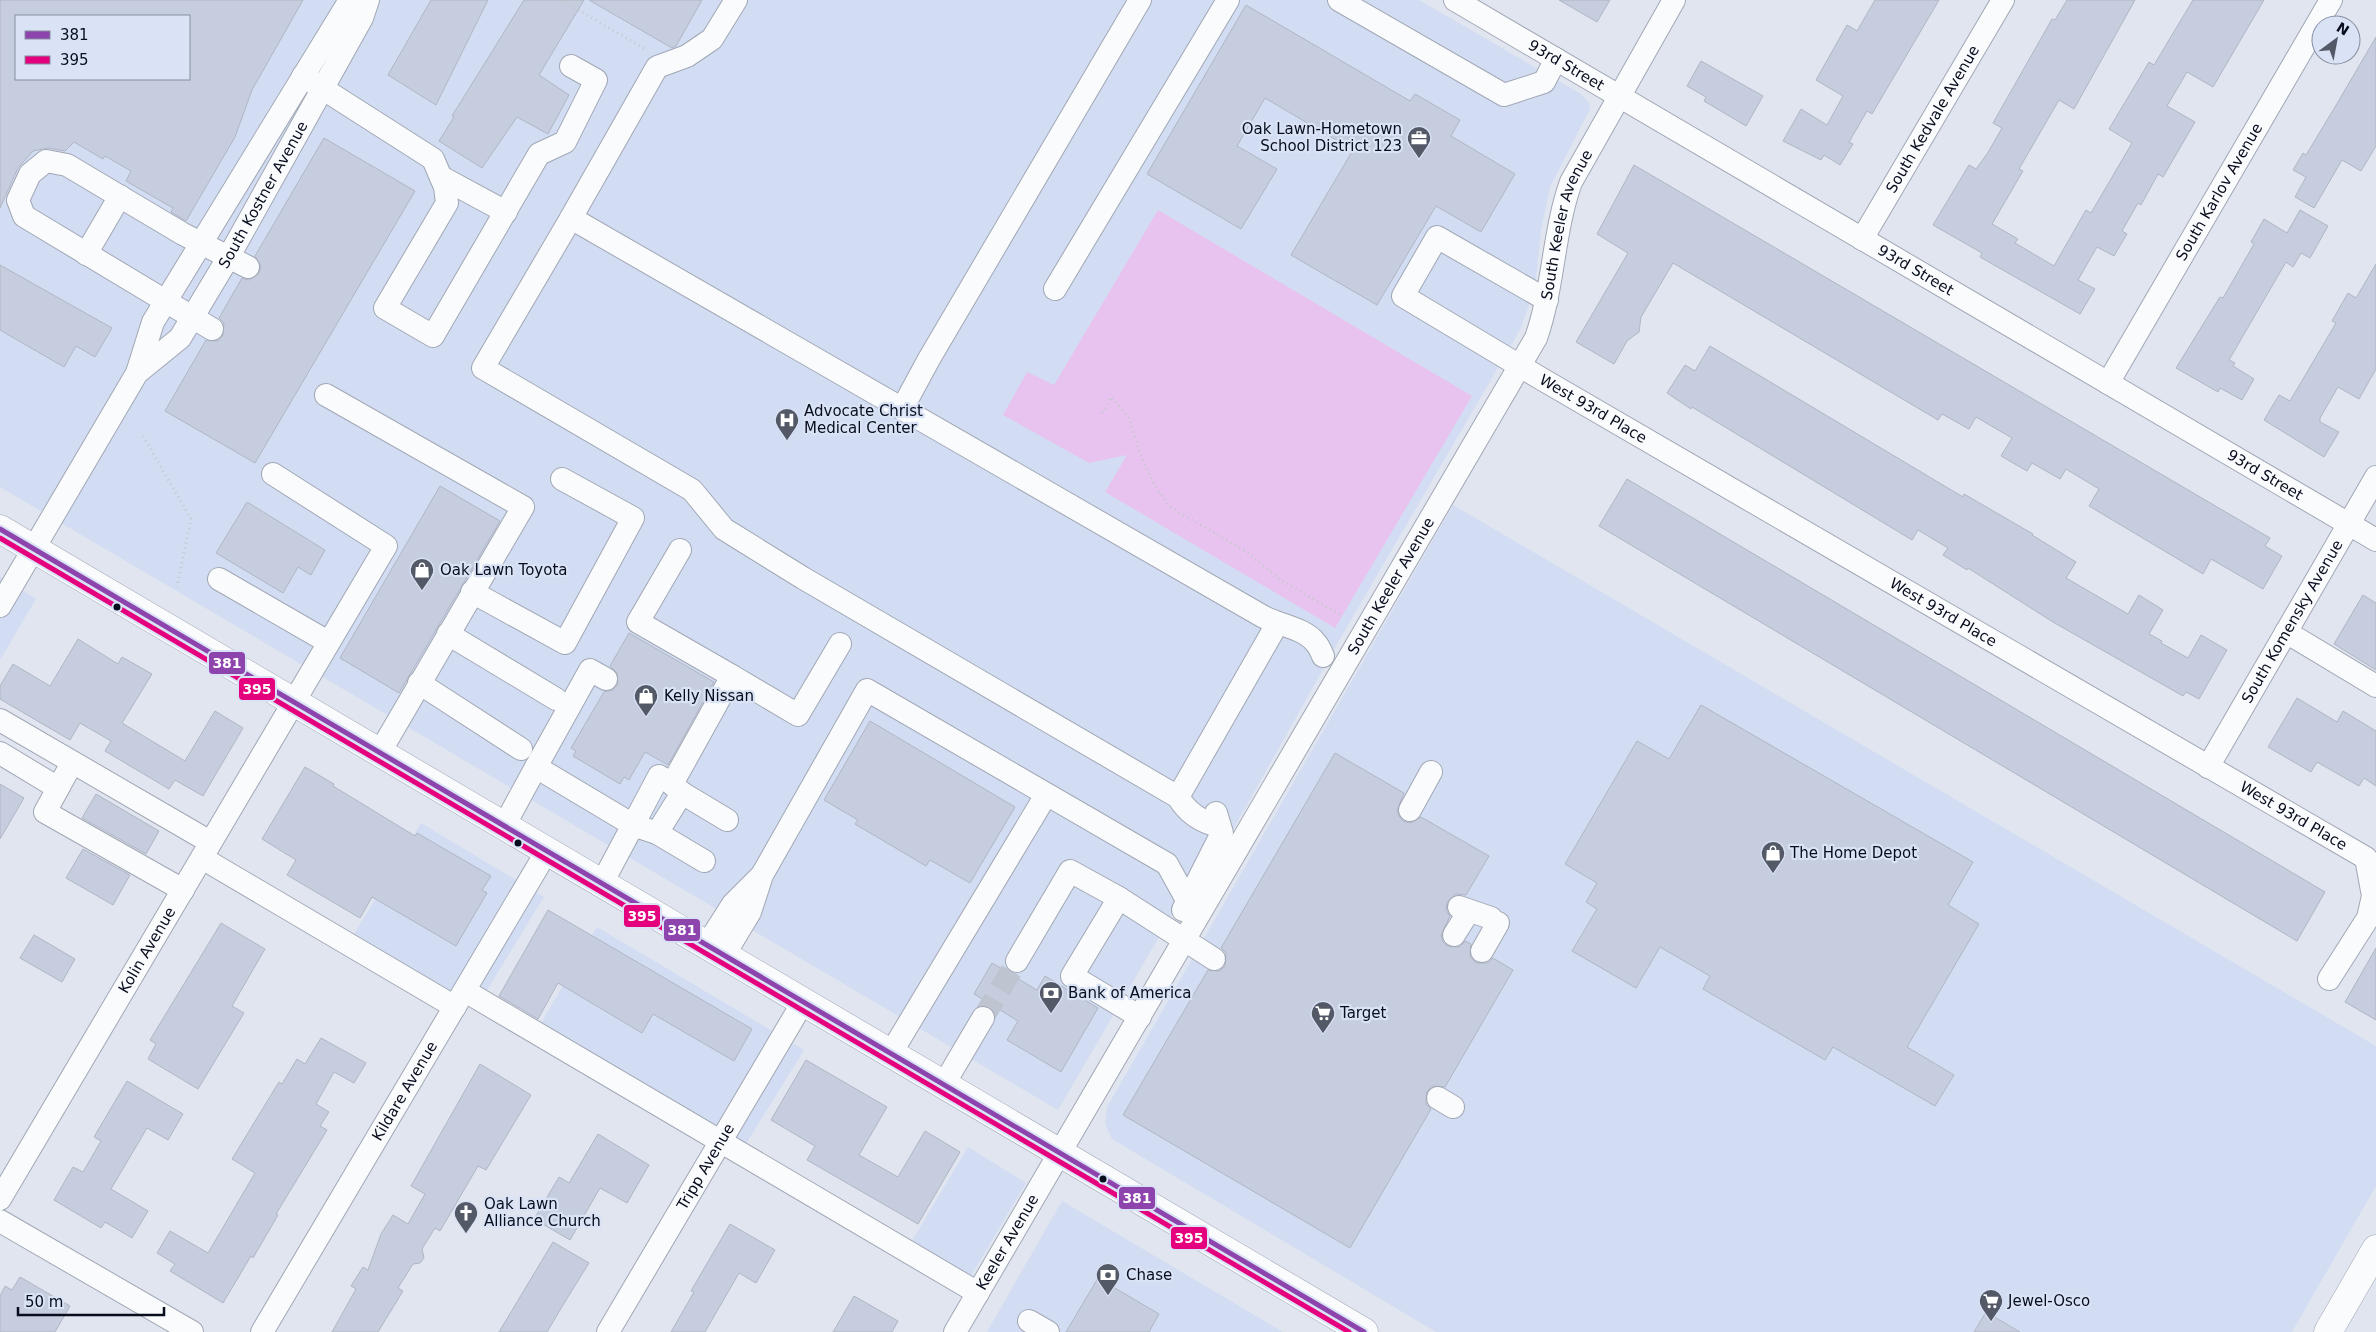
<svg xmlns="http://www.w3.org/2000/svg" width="2376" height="1332" viewBox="0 0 2376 1332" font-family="'DejaVu Sans',sans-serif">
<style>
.built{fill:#d2ddf3;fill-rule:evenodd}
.green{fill:#e8c3ef}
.building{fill:#c5cdde;stroke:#b0b6c3;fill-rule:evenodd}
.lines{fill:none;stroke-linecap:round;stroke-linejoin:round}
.minor-tunnel{stroke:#bfc5d0;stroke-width:22;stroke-dasharray:22 11;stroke-linecap:butt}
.minor-casing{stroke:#a1a7b4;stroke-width:24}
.major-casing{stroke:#a1a7b4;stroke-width:29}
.path{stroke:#c5c7cc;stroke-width:3;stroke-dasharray:1 4;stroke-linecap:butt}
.minor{stroke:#fafbfd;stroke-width:22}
.major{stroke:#fafbfd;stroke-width:28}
.bus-1-casing{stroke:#dae3f6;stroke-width:9}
.bus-2-casing{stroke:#dae3f6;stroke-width:9}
.bus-1{stroke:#8e44ad;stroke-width:5}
.bus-2{stroke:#e5007d;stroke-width:5}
.bus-dot{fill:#070d1d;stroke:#dae3f6;stroke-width:2}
.labels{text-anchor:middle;stroke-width:4.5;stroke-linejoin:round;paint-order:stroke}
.street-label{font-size:15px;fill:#070d1d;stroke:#dae3f6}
.poi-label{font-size:15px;fill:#070d1d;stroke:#dae3f6;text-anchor:start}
.line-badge{stroke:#dae3f6;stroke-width:2}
.badge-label{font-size:14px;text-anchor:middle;font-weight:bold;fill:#fff}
</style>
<rect width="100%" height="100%" fill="#e0e5f0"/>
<path class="built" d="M0,0H1419L1581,94L1589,103L1590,109L1550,187L1541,231L1535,287L1521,328L1344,632L1217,858L1187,889L1058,1110L0,487ZM16,16H189V79H16Z
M1453,505L2376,1046V1186L2292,1332H1436L1112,1139L1105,1124L1107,1107Z
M0,577L36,599L0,660Z
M421,823L544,897L481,1000L455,1007L348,944Z
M597,927L804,1050L741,1152L536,1032Z
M968,1147L1026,1183L965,1286L906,1251Z
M1062,1201L1283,1332H987Z"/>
<path class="green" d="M1158,210L1472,396L1335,628L1105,492L1127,455L1089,463L1003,415L1027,372L1054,385Z"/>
<path class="building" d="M0,0H303L252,90L235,137L186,221L171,212L173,208L126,181L131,171L105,156L103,159L74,142L65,151L48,148L33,151L18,168L0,208ZM16,16H189V79H16Z
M431,0H488L436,105L388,75Z
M524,0H584L539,75L569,95L548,134L517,117L482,168L439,141L454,117L452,116Z
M589,0H702L676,46L672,48Z
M1559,0H1610L1597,22Z
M1875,0H1939L1872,114L1867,111L1849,142L1853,144L1840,165L1824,155L1821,160L1783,141L1801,109L1827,125L1843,96L1816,80L1847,25L1857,31Z
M2067,0H2135L2074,109L2059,100L2019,169L2023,171L1992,224L2018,239L2015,243L2054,266L2086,210L2091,213L2132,143L2109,129L2149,62L2154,65L2193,0H2264L2213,87L2187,72L2167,106L2195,122L2163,177L2158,174L2141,205L2138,203L2122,231L2127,234L2114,256L2097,247L2078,280L2095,289L2080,314L1980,257L1982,253L1933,225L1969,165L1976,169L1987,154L2002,128L1993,123L2052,19L2055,20Z
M1246,5L1410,101L1415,94L1460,120L1451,136L1515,174L1481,232L1436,206L1377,305L1291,255L1353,150L1265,98L1237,146L1277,169L1241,229L1147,174Z
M2376,37V146L2361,171L2342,160L2314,208L2295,197L2306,177L2293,170L2303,153L2306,155L2335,107Z
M1701,61L1763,96L1746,126L1704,101L1706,97L1687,86Z
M324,138L415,191L255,463L165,411L206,340L218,341L223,335L224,323L219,318L242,278L249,280L259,273L261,266L255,256Z
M1634,165L2270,538L2265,546L2282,556L2263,589L2211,559L2203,574L2089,506L2099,489L2066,469L2060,479L2032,463L2027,471L2001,456L2012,438L1976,417L1969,429L1942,414L1938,420L1673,263L1641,317L1639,332L1627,341L1614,364L1576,342L1628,253L1597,234Z
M2300,210L2328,226L2310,258L2301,253L2293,267L2286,262L2229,360L2235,363L2233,366L2254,379L2242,400L2220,388L2218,392L2176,368L2220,297L2223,298L2254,244L2251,242L2264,219L2287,233Z
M2376,264V369L2359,399L2338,387L2320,418V422L2339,432L2324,457L2264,420L2279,395L2290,401L2336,323L2332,321L2348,293L2356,298Z
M0,265L112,328L95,357L76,346L64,367L0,330Z
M1710,346L1963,497L1964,494L2033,534L2032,535L2076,562L2066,578L2128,614L2139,595L2163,610L2149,634L2162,641L2161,643L2188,658L2201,635L2227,650L2199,699L2186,692L2183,696L2053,622L1968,568L1967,570L1943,555L1948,548L1918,530L1912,540L1692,407L1691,409L1667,393L1685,365L1695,371Z
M1627,479L2325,892L2297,941L1599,526Z
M440,486L500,521L399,693L340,658Z
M247,502L325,550L311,575L298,567L283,593L216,553Z
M2363,595L2376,603V670L2334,644Z
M629,633L714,682L668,765L645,752L629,780L624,777L620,784L573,756L576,751L571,748L604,692L612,690L618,685L617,673L610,666Z
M78,639L118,664L122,657L152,674L122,723L185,761L215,711L243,728L203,796L175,780L169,789L105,751L111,741L80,723L70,740L0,699V686L13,664L50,686Z
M2297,698L2337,722L2343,711L2376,731V786L2364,778L2359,786L2317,762L2311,772L2268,747Z
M1701,705L1973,862L1948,905L1979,924L1907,1047L1954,1075L1935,1106L1833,1047L1825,1060L1703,989L1710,976L1660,947L1636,988L1572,951L1597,909L1586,902L1597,883L1565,864L1637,741L1669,759Z
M870,721L1015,807L970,883L930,860L926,866L855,824L858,820L824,800Z
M1335,753L1404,793L1397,810L1399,816L1403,821L1411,823L1421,817L1489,856L1466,895L1456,894L1447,902L1446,910L1450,916L1441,935L1443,942L1447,946L1460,947L1465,941L1471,944L1470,957L1476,963H1488L1493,958L1513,970L1445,1087L1432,1086L1427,1092L1426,1104L1431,1109L1350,1248L1123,1115L1208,970L1220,971L1225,966L1226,953L1221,948Z
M305,767L334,784L333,786L415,836L417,833L491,876L482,890L487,893L456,946L372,897L360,918L287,875L296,860L262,839Z
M0,784L24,798L0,839Z
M96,794L159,831L146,854L82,818Z
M83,849L130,875L113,905L66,878Z
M548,910L752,1029L734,1061L653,1014L642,1033L558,983L538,1019L499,996Z
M221,923L265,949L232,1006L244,1013L198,1089L148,1059L156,1044L150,1040Z
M34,935L75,959L62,982L20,958Z
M2376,948V1020L2345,1002Z
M992,963L1037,990L1045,976L1098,1008L1061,1072L1007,1040L1018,1021L974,994Z
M321,1038L366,1063L354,1083L334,1072L316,1104L329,1112L320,1126L327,1130L276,1214L278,1215L253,1258L251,1256L223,1303L170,1271L175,1264L157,1253L170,1231L208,1253L255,1173L232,1159L279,1082L282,1084L297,1059L305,1064Z
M806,1060L887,1107L859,1155L898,1177L925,1131L960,1152L918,1224L807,1160L815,1146L771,1120Z
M480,1064L531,1095L486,1170L478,1166L440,1231L435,1228L422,1249L424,1258L420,1263L413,1264L398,1288L403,1291L378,1332H332L356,1289L351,1286L363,1267L368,1270L381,1234L393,1215L408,1224L425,1194L411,1186Z
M127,1081L183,1114L168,1140L147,1128L111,1189L148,1211L132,1238L105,1222L101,1228L54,1200L73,1167L83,1172L101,1141L94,1137Z
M598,1134L649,1165L627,1203L600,1188L570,1240L534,1219L559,1177L569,1183Z
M730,1224L775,1250L756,1283L739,1273L705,1332H671L694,1292L691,1291Z
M553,1242L589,1263L563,1305L547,1332H499Z
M20,1277L70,1306L55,1332H0V1296L5,1286L12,1290Z
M1098,1278L1159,1314L1149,1332H1066Z
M854,1296L898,1321L892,1332H833Z
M1986,1312L2020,1332H1974Z"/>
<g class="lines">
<path class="minor-tunnel" d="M983,1018L1017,961"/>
<g class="minor-casing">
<g id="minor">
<path d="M736,0L712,39L687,56L657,67L571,218L1262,616C1278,625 1304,628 1315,642C1319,646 1321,651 1323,656"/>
<path d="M1339,0L1504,95L1544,82L1556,59"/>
<path id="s1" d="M1455,0L2376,540"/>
<path d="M303,76L433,159L445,187L447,203L385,308L433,336L539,154L565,142L596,80L571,66"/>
<path d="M441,177L506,212"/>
<path d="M571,218L483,368L692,490L724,529L803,578L1178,797C1187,812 1201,822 1219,826"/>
<path id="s2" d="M1862,239L2003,0"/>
<path d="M86,254L120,196"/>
<path d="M1055,289L1228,0"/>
<path id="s3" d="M1547,300L1437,237L1403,296L1540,378L2366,858L2373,896L2368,918L2329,979"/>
<path d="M212,329L24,216L18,200L30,174L46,161L67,165L183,234L248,267"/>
<path id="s4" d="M137,373L180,338L228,258L362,18L368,0"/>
<path id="s5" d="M2108,383L2331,0"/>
<path d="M326,395L523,507L380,752"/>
<path d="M902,409L929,359L1140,0"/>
<path d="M219,579L328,642"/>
<path d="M472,592L565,643L633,518L562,479"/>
<path d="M0,606L137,373L153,322L350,0"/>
<path d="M2286,632L2376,686"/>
<path d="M448,634L556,699"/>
<path d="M732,676L798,715L840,644"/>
<path d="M419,683L521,749"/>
<path d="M0,720L210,842"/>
<path d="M0,753L58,788"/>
<path d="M72,763L45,812L183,890"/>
<path d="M536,767L590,670L606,679"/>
<path id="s6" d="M2208,767L2376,477"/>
<path d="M672,784L682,793L657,833L704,861"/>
<path d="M682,793L727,820"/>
<path d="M1178,797L1277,624"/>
<path d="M1410,810L1431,772"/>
<path d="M504,826L536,767L633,825L602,883"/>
<path d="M657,833L633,825L659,776L672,784L732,676L638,622L680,550"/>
<path d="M202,858L455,1007"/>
<path d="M1119,898L1214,959"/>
<path d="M1459,907L1491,918"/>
<path d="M1183,910L1222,833L1216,813"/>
<path d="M1454,935L1469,911"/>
<path d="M707,945L733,904L759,878"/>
<path d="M1482,951L1498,923"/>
<path d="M724,955L750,912L762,875L867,690L1167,864L1188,902"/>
<path d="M1017,961L1070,871L1119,898L1072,976L1140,1017"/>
<path d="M465,991L978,1293"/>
<path d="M891,1053L1046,795"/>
<path d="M944,1084L983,1018"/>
<path d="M1438,1098L1453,1107"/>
<path id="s7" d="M0,1199L386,546L273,474"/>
<path d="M0,1221L192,1332"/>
<path d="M1029,1321L1048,1332"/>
<path id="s8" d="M262,1332L547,851"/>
<path id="s9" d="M608,1332L803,1002"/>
<path id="s10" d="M955,1332L1536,338C1554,287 1553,232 1571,182L1674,0"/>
</g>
</g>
<g class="major-casing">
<path id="major" d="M0,529L1364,1332
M2328,1332L2376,1249"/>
</g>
<path class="path" d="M561,0L645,49
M1102,413L1111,397L1129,418L1140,454L1154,484L1170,507L1245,551L1282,581L1341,615
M143,436L191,519L177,587"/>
<use href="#minor" class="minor"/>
<use href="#major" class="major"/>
<g class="bus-1-casing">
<path id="bus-1" d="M0,529L1364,1332"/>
</g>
<g class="bus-2-casing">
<path id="bus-2" d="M0,538L1349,1332"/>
</g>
<use href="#bus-1" class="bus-1"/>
<use href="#bus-2" class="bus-2"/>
</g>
<defs>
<g id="office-pin" transform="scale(1.25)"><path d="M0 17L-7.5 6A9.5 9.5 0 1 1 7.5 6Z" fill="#535967" stroke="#dae3f6"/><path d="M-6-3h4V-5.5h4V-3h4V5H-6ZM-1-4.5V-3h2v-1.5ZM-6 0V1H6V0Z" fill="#fff"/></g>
<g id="hospital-pin" transform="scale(1.25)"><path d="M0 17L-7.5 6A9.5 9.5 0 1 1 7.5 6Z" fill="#535967" stroke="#dae3f6"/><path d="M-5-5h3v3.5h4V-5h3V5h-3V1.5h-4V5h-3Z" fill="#fff"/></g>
<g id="shop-pin" transform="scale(1.25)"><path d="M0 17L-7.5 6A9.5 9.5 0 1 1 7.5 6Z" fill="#535967" stroke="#dae3f6"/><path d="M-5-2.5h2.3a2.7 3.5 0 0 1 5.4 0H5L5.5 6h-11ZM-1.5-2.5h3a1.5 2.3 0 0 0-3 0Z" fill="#fff"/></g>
<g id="bank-pin" transform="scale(1.25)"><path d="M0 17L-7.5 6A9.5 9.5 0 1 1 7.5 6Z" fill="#535967" stroke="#dae3f6"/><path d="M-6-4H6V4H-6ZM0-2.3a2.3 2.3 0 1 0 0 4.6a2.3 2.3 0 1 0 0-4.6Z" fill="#fff"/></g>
<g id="supermarket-pin" transform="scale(1.25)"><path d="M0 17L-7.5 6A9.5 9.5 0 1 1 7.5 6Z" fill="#535967" stroke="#dae3f6"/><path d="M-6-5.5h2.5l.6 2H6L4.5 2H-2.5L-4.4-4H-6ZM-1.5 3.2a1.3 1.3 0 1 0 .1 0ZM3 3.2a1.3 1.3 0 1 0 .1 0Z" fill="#fff"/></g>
<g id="church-pin" transform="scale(1.25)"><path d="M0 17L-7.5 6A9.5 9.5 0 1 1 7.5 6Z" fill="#535967" stroke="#dae3f6"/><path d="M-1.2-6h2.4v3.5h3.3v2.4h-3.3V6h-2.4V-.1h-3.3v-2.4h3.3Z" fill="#fff"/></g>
</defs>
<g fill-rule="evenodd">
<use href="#office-pin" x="1419" y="138"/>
<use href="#hospital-pin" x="787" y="420"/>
<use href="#shop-pin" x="422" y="570"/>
<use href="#shop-pin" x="646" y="696"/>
<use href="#shop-pin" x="1773" y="853"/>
<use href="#bank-pin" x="1051" y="993"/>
<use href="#supermarket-pin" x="1323" y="1013"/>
<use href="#church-pin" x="466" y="1213"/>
<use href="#bank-pin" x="1108" y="1275"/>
<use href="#supermarket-pin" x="1991" y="1301"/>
</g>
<g class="bus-dot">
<circle cx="117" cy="607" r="4.5"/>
<circle cx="518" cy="843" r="4.5"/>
<circle cx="1103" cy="1179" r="4.5"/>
</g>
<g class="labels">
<g class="street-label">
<text dy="5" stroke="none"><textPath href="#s1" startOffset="129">93rd Street</textPath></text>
<text dy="5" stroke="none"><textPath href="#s2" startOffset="139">South Kedvale Avenue</textPath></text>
<text dy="5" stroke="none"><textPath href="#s5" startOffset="221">South Karlov Avenue</textPath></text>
<text dy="5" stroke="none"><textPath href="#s4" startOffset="221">South Kostner Avenue</textPath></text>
<text dy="5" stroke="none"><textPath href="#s10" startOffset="1269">South Keeler Avenue</textPath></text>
<text dy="5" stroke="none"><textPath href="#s1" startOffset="534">93rd Street</textPath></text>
<text dy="5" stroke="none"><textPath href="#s3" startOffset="416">West 93rd Place</textPath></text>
<text dy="5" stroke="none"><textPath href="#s1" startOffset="939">93rd Street</textPath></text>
<text dy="5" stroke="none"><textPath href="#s10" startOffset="864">South Keeler Avenue</textPath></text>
<text dy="5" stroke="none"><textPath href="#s3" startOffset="821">West 93rd Place</textPath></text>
<text dy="5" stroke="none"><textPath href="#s6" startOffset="168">South Komensky Avenue</textPath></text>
<text dy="5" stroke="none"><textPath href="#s3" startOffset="1226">West 93rd Place</textPath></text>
<text dy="5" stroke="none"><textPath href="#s7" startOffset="289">Kolin Avenue</textPath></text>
<text dy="5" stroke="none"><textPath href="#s8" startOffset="280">Kildare Avenue</textPath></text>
<text dy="5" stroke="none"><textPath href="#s9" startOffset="192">Tripp Avenue</textPath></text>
<text dy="5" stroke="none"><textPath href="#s10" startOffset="104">Keeler Avenue</textPath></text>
</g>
<g class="poi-label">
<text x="1402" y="134" text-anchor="end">Oak Lawn-Hometown<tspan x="1402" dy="17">School District 123</tspan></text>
<text x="804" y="416">Advocate Christ<tspan x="804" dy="17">Medical Center</tspan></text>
<text x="440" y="575">Oak Lawn Toyota</text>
<text x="664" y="701">Kelly Nissan</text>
<text x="1790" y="858">The Home Depot</text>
<text x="1068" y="998">Bank of America</text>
<text x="1340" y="1018">Target</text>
<text x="484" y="1209">Oak Lawn<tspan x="484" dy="17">Alliance Church</tspan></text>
<text x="1126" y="1280">Chase</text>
<text x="2008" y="1306">Jewel-Osco</text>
</g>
</g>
<g class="line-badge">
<rect x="208" y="651" width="38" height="24" rx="5" fill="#8e44ad"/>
<rect x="238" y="677" width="38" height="24" rx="5" fill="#e5007d"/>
<rect x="623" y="904" width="38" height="24" rx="5" fill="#e5007d"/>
<rect x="663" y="918" width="38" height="24" rx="5" fill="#8e44ad"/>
<rect x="1118" y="1186" width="38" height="24" rx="5" fill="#8e44ad"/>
<rect x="1170" y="1226" width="38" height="24" rx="5" fill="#e5007d"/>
</g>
<g class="badge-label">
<text x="227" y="668">381</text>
<text x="257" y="694">395</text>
<text x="642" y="921">395</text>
<text x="682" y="935">381</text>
<text x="1137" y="1203">381</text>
<text x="1189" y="1243">395</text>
</g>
<rect x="15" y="15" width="175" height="65" fill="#dae3f6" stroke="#868d9f"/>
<rect x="25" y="31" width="25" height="8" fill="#8e44ad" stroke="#868d9f"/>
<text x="60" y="40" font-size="15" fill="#070d1d">381</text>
<rect x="25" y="56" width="25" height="8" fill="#e5007d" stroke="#868d9f"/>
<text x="60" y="65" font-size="15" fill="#070d1d">395</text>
<g transform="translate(2336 40) rotate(32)"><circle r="24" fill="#dae3f6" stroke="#868d9f"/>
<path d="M0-4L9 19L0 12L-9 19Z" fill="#535967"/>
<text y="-8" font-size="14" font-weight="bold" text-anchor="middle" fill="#070d1d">N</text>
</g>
<path d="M18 1307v8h146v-8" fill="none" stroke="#070d1d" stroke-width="2.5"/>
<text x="25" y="1307" font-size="15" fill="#070d1d" stroke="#dae3f6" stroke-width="4" paint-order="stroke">50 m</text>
</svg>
